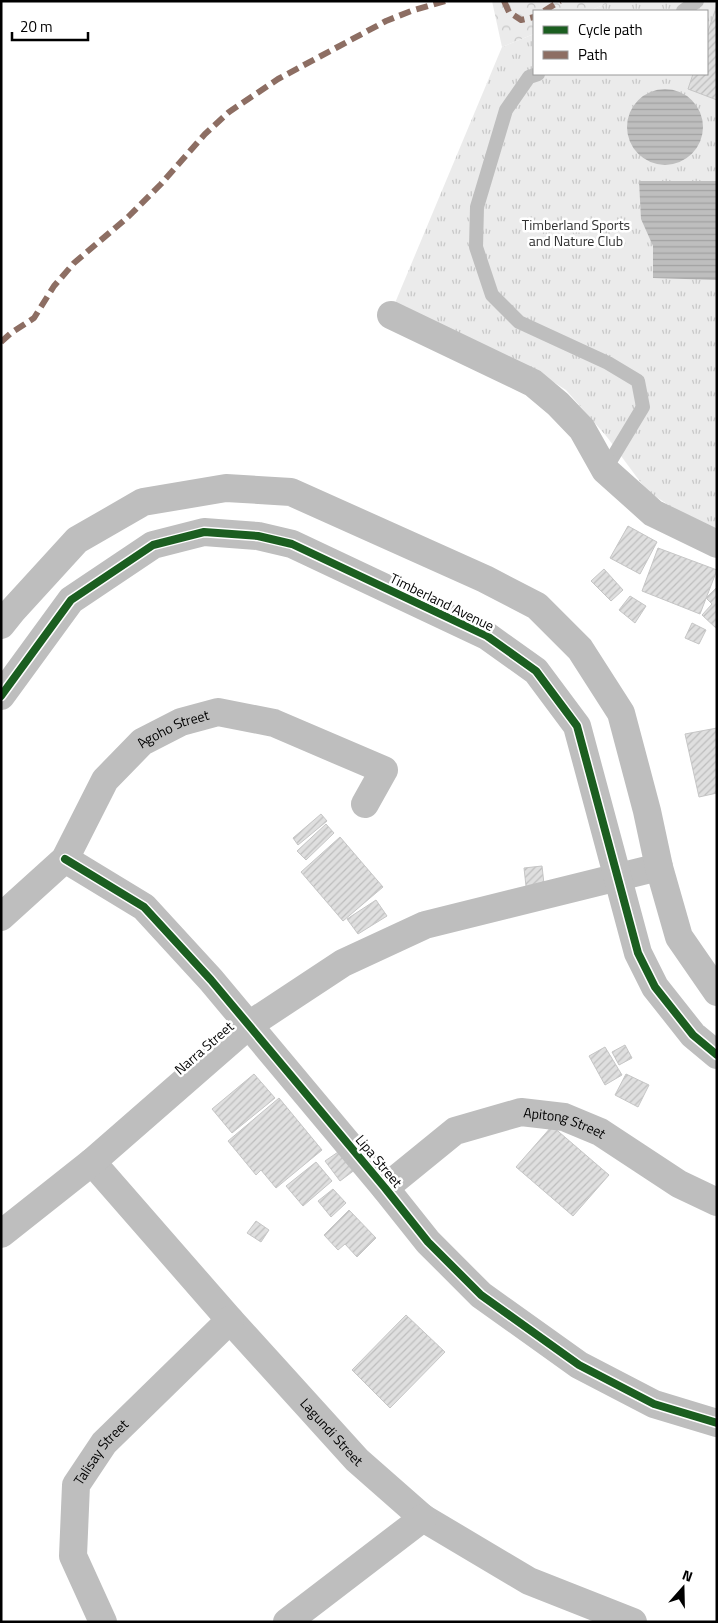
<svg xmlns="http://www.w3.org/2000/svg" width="718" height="1623" viewBox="0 0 718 1623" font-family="'Titillium Web',sans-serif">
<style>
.grass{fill:url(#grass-tufts)}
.forest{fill:url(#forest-crowns)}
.water{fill:url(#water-rules)}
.building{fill:url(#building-hatch);stroke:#c6c6c6}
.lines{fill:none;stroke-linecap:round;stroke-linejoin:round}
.service{stroke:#bebebe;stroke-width:14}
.minor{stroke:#bebebe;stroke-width:28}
.tertiary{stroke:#bebebe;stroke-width:28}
.quiet{stroke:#8d6e63;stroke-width:6;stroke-dasharray:12 6;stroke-linecap:butt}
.cycleway-casing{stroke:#fff;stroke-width:11}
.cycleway{stroke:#1b5e20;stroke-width:8}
.labels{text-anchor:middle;stroke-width:5;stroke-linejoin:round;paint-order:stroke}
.park-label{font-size:14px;fill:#323232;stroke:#fff}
.street-label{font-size:14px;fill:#000;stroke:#fff}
</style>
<defs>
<pattern id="grass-tufts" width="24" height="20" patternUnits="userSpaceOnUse" patternTransform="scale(1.25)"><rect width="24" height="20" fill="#ebebeb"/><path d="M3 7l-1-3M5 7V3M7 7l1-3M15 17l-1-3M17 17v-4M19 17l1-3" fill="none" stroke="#c8c8c8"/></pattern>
<pattern id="forest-crowns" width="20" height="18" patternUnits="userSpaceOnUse" patternTransform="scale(1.25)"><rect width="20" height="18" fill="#ebebeb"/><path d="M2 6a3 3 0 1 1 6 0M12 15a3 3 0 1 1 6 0" fill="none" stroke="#c8c8c8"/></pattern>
<pattern id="water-rules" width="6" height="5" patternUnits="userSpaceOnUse" patternTransform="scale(1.25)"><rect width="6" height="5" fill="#bebebe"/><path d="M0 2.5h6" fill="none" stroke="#a2a2a2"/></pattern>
<pattern id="building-hatch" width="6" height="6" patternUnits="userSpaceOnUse" patternTransform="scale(1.25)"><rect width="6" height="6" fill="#dfdfdf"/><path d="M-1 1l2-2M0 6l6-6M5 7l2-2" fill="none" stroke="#bebebe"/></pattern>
</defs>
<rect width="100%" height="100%" fill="#fff"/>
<path class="grass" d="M613,1H717V533L693,521L647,491L607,437L566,390L536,371L395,303L502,47L534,34V74H707V11H589Z"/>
<path class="forest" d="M492,1H613L589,11H534V34L502,47Z"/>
<path class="water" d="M627 127a38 38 0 1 1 76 0a38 38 0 1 1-76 0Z
M639,181H717V280L653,278V246L641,219Z"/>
<path class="building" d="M717,5V100L688,89L693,74H707V34Z
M628,526L657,542L640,574L610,558Z
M658,548L717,570L700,614L642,591Z
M604,569L623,590L611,601L591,581Z
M717,587V629L702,615L712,604L706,598Z
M630,596L646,606L635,623L619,610Z
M692,623L706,630L699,644L685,638Z
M717,728V793L699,797L685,734Z
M321,814L327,821L298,845L293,838Z
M326,824L334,833L306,860L297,851Z
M340,837L383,887L343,921L301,872Z
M542,866L545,893L527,895L524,868Z
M376,900L387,916L358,934L347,919Z
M625,1045L632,1058L619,1065L612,1052Z
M605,1047L622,1075L605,1085L589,1056Z
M254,1074L275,1098L232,1133L212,1109Z
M626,1074L649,1085L638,1107L615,1095Z
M279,1098L322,1150L276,1188L261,1170L256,1175L228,1141Z
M552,1126L609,1175L573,1216L516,1167Z
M341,1150L356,1169L340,1181L325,1161Z
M316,1162L332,1181L303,1206L286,1186Z
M333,1189L346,1203L331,1217L318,1201Z
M349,1210L376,1238L357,1257L345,1244L338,1250L324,1235Z
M256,1221L269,1230L261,1242L247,1233Z
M406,1315L445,1352L390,1408L352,1370Z"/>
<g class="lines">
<path class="service" d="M683,11L697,1
M538,74L529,77L506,110L477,207L476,247L492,295L519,322L608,363L638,381L643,407L605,470"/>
<g class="minor">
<path d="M391,315L533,383L558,404L582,429L605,470L653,513L717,544"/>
<path d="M65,859L144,907L211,980L385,1188L428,1242L481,1295L579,1365L654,1404L717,1423"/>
<path id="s1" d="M1,917L65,859L105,780L142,742L181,722L218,712L274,723L384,770L365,804"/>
<path id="s2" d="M92,1162L230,1320L357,1460L423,1518L529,1581L633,1622"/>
<path id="s3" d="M385,1188L455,1131L521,1112L564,1117L600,1132L679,1184L717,1202"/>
<path d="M1,1234L92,1162L249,1025L343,963L425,925L659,867"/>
<path id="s4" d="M103,1622L73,1556L76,1485L104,1443L230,1320"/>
<path d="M287,1622L423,1518"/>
</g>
<path class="tertiary" d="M1,625L13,610L77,540L143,502L226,488L291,492L485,579L537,606L580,649L621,713L647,811L659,867L679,937L717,992
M1,696L71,600L153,545L204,532L258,536L292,544L487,636L536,671L577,726L638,953L655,987L693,1035L717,1055"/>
<path class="quiet" d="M504,1L509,12L521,20L534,17
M544,11L560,1
M1,342L11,333L34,318L54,286L74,263L128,217L161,184L205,134L229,112L278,79L386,21L411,11L445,1"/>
<g class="cycleway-casing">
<path id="cycleway" d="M1,696L71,600L153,545L204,532L258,536L292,544L487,636L536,671L577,726L638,953L655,987L693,1035L717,1055
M65,859L144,907L211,980L385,1188L428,1242L481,1295L579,1365L654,1404L717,1423"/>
</g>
<use href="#cycleway" class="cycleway"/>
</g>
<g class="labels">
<g class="park-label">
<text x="576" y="230">Timberland Sports<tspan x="576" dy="16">and Nature Club</tspan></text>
</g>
<g class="street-label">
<text transform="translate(442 602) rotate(26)" y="5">Timberland Avenue</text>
<text dy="5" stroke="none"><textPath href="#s1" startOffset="262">Agoho Street</textPath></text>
<text transform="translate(204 1048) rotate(-41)" y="5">Narra Street</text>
<text dy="5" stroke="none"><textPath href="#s3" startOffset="204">Apitong Street</textPath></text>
<text transform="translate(379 1161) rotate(50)" y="5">Lipa Street</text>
<text dy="5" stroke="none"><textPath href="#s2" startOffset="361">Lagundi Street</textPath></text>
<text dy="5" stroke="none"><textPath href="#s4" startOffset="185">Talisay Street</textPath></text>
</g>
</g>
<rect width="718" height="1623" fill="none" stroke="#000000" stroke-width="5"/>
<rect x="533" y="10" width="175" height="65" fill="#ffffff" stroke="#999999"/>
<rect x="543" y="26" width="25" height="8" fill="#1b5e20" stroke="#999999"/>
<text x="578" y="35" font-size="15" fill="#000000">Cycle path</text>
<rect x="543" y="51" width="25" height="8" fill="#8d6e63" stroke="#999999"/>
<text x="578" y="60" font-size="15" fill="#000000">Path</text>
<g transform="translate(683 1588) rotate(20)" stroke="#ffffff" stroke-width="4" paint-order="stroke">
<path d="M0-4L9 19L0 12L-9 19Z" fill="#000000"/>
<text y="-8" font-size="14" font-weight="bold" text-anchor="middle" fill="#000000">N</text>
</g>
<path d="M12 32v8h76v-8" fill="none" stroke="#000000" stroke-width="2.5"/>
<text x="20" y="32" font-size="15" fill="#000000" stroke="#ffffff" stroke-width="4" paint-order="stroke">20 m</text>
</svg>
